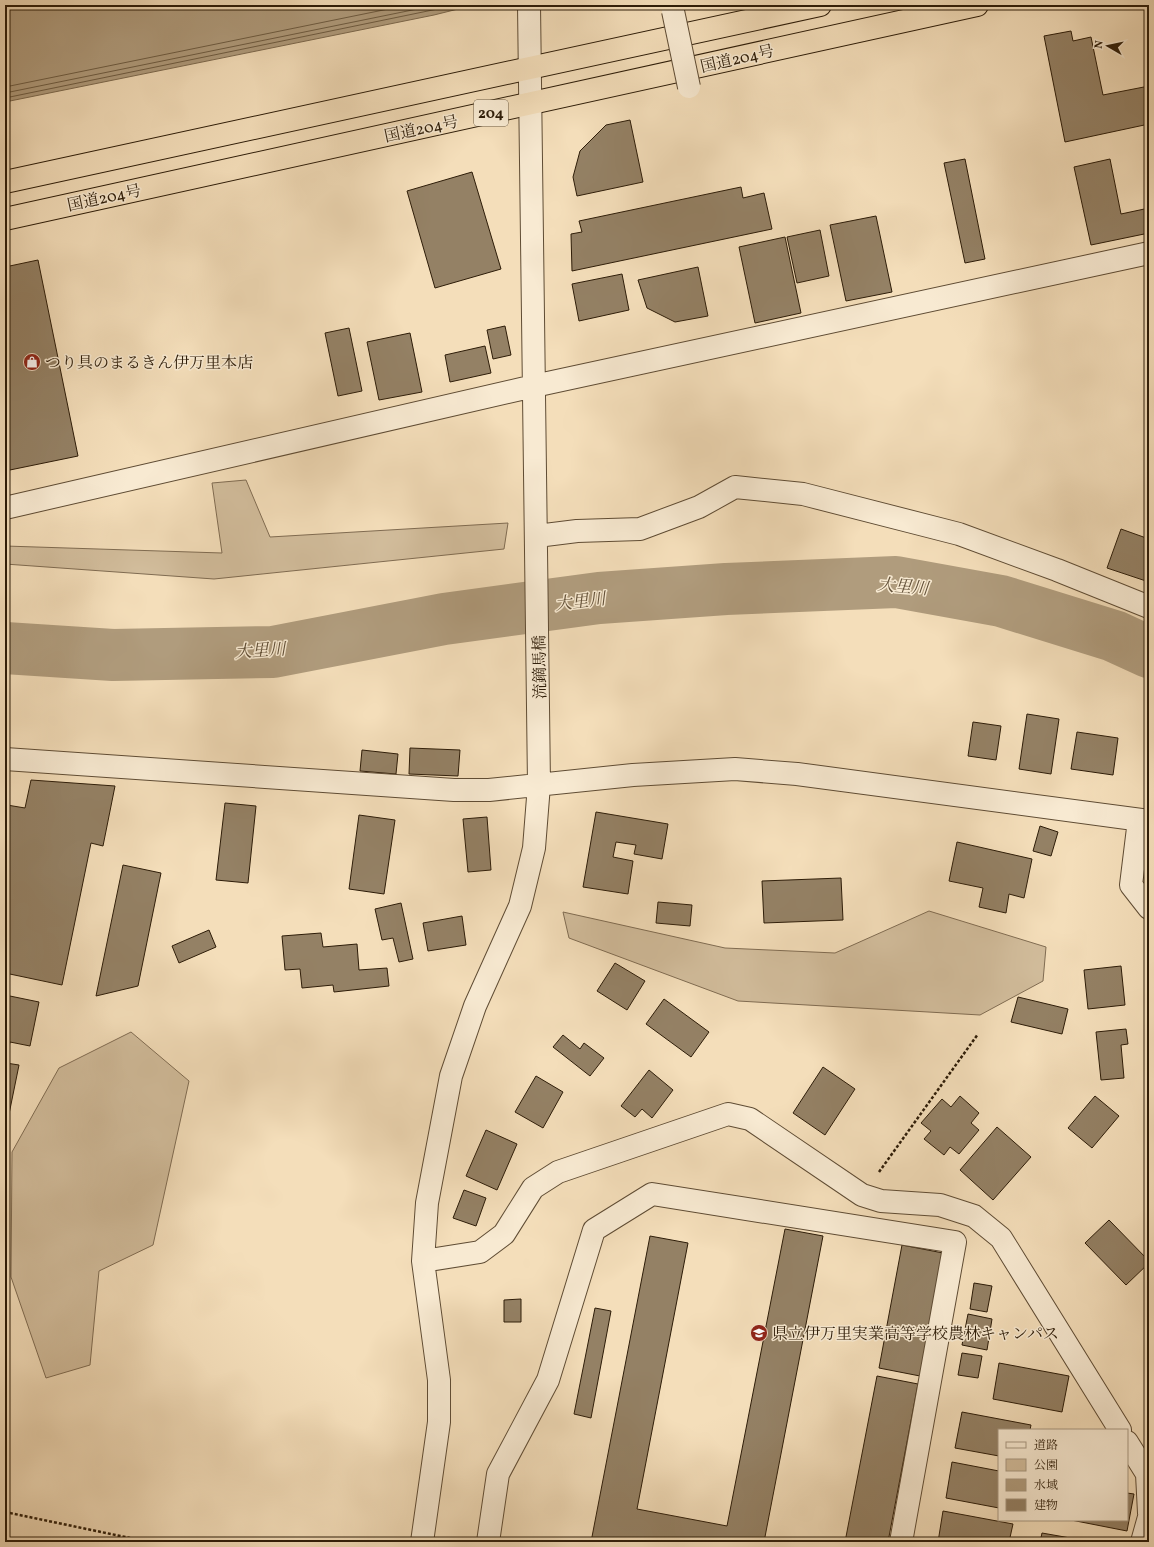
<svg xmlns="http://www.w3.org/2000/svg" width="1154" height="1547" viewBox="0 0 1154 1547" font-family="Vollkorn,'Noto Serif JP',serif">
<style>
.green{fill:#d2bd9c;stroke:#806c52}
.water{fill:#b09c7d;stroke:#7c694e}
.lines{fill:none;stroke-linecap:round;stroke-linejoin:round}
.shore{stroke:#6e5c42;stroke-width:1}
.river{stroke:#b09c7d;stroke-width:52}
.building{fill:#948165;stroke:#2d1c08}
.minor-casing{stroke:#5f4c34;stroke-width:24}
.highway-casing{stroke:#2d1c08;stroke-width:24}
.path{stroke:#2d1c08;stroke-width:2.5;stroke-dasharray:3 2;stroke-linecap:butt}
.minor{stroke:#f8ead2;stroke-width:22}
.highway{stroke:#f4deba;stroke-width:22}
.minor-bridge-casing{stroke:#5f4c34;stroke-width:24;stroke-linecap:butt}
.minor-bridge{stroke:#f8ead2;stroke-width:22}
.labels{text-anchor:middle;stroke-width:3;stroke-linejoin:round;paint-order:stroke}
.shield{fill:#f8ead2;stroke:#6a5a45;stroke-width:1}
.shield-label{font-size:15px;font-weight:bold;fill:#2d1c08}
.street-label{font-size:16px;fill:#2d1c08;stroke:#f8ead2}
.poi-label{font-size:16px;fill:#2d1c08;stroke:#f8ead2;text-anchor:start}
.water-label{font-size:17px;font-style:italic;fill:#614f37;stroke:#f8ead2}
</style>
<rect width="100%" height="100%" fill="#f4deba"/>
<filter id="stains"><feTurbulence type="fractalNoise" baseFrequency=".005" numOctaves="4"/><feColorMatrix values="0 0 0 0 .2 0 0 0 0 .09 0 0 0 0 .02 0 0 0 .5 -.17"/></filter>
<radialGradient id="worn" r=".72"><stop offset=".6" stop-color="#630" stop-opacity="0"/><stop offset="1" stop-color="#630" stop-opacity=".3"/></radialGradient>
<path class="green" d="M246,480L270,537L508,523L504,549L214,579L5,564V546L222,553L212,483Z
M929,911L1046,947L1043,981L980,1015L738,1001L569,938L563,912L725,948L835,953Z
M131,1032L189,1081L153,1245L99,1271L90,1365L46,1378L11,1277L12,1152L59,1068Z"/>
<path class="water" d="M5,5H474L434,15L5,102Z"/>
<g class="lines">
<path class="shore" d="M5,87L408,5
M5,93L437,5
M5,98L457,5"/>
<path class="river" d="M5,648L113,655L273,652L444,619L599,598L726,589L896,582L1001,601L1114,636L1149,652"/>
</g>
<path class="building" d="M1071,31L1073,41L1091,37L1103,95L1149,86V124L1065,142L1044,36Z
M630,120L643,182L577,196L573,177L580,151L606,125Z
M965,159L985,259L965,263L944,163Z
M1110,159L1121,214L1149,208V233L1091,245L1074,167Z
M472,172L501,269L435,288L407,191Z
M741,187L743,198L764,193L772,229L572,271L571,234L582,232L579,221Z
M876,216L892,292L846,301L830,225Z
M820,230L829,276L797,283L787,237Z
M785,237L801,313L755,323L739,247Z
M38,260L78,456L5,471V267Z
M698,267L708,316L675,322L647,308L638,280Z
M622,274L629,310L579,321L572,284Z
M505,326L511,355L493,359L487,330Z
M349,328L362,391L338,396L325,333Z
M410,333L422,392L379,400L367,342Z
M485,346L491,373L450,382L445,355Z
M1121,529L1149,539V582L1107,568Z
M1027,714L1059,719L1051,774L1019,769Z
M973,722L1001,726L996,760L968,756Z
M1077,732L1118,738L1113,775L1071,769Z
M410,748L460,750L458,776L409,774Z
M362,750L398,754L396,774L360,771Z
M31,780L115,786L103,846L91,843L62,985L5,973V813L7,805L25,808Z
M225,803L256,806L248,883L216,880Z
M596,812L668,824L662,859L634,854L636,845L616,842L613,857L633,861L628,894L583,887Z
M359,815L395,820L384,894L349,889Z
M487,817L491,870L468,872L463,819Z
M1040,826L1058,832L1051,856L1033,851Z
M957,842L1032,859L1024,898L1009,894L1006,913L979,907L983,888L949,881Z
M123,865L161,873L138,986L96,996Z
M841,878L843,920L764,923L762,881Z
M658,902L692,905L690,926L656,923Z
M401,903L413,959L399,962L393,938L382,940L375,909Z
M462,916L466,945L428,951L423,923Z
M209,930L216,947L179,963L172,946Z
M321,933L323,947L357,944L359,970L387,968L389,986L334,992L333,985L302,988L300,969L285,970L282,936Z
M615,963L645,981L627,1010L597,991Z
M1121,966L1125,1005L1088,1009L1084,970Z
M5,995L39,1002L30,1046L10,1042L6,1063L19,1065L7,1124L5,1123Z
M1018,997L1068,1009L1062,1034L1011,1022Z
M664,999L709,1032L691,1057L646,1024Z
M1126,1029L1128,1044L1121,1045L1124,1078L1101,1080L1096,1032Z
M563,1035L580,1049L584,1043L604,1058L590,1076L553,1047Z
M823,1067L855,1089L825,1135L793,1113Z
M649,1070L673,1090L652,1118L642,1109L635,1117L621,1106Z
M536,1076L563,1092L543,1128L515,1112Z
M960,1096L979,1113L971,1123L979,1130L959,1154L950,1147L944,1155L924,1139L931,1131L921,1123L942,1099L951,1107Z
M1095,1096L1119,1116L1092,1148L1068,1128Z
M997,1127L1031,1157L993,1200L960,1170Z
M486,1130L517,1144L497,1190L466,1176Z
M464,1190L486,1198L476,1226L453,1218Z
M1109,1220L1149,1261V1263L1126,1285L1085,1243Z
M785,1229L823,1236L764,1542H591L650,1236L688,1243L637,1509L727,1526Z
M902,1245L943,1253L920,1376L879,1368Z
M974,1283L992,1286L987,1312L970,1309Z
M521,1299V1322H504V1300Z
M595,1308L611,1311L591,1418L574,1414Z
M968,1314L992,1319L987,1350L962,1345Z
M962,1353L982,1356L978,1378L958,1375Z
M999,1363L1069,1376L1062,1412L993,1399Z
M877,1376L918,1384L888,1542H845Z
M962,1412L1031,1425L1030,1430H999V1456L955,1448Z
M952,1462L999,1471V1508L946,1498Z
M1127,1493L1134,1494L1127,1531L1071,1520H1127Z
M943,1511L1013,1524L1009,1542H938Z
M1042,1533L1093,1542H1040Z"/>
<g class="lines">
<g class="minor-casing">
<path id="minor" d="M5,508L534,386L1149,253
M537,536L577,531L640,529L699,507L735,487L803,494L959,534L1057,570L1149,607
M5,759L454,790H489L633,775L735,769L797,774L1149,821
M1139,820L1131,885L1149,908
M423,1261L480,1252L504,1234L533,1188L558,1172L728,1114L750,1119L862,1195L881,1201L940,1205L974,1216L1001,1238L1120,1430
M1127,1442L1147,1474L1149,1513
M422,1542L439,1422V1380L423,1261L427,1203L451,1076L475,1006L520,906L534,848L539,785L529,5
M488,1542L498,1474L548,1380L594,1230L652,1194L955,1242L901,1542
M1142,1542L1149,1517"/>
</g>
<g class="highway-casing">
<path id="highway" d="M5,182L820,5
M5,219L977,5"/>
</g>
<path class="path" d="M879,1172L978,1034
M5,1512L130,1538"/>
<use href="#minor" class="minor"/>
<use href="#highway" class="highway"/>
<g class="minor-bridge-casing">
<path id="minor-bridge" d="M673,11L689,87"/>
</g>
<use href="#minor-bridge" class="minor-bridge"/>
</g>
<defs>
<g id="shop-disc" transform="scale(0.9)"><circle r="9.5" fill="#8f2418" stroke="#f8ead2"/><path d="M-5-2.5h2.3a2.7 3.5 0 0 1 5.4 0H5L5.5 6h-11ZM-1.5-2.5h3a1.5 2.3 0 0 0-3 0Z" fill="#fff"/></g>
<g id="school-disc" transform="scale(0.9)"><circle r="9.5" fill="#8f2418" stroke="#f8ead2"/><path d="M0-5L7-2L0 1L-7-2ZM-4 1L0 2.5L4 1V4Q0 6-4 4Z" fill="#fff"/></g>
</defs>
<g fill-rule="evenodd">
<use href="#shop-disc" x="32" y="362"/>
<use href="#school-disc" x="759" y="1333"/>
</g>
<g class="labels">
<rect class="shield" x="474" y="100" width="34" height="26" rx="3"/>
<g class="shield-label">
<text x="491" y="118">204</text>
</g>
<g class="street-label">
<text transform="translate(737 58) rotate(-13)" y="6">国道204号</text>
<text transform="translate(421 128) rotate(-12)" y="6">国道204号</text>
<text transform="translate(104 197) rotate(-12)" y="6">国道204号</text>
<text transform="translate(539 667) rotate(-91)" y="6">流鏑馬橋</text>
</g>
<g class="poi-label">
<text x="45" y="368">つり具のまるきん伊万里本店</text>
<text x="772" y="1339">県立伊万里実業高等学校農林キャンパス</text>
</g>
<g class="water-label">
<text transform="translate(903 586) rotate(5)" y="6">大里川</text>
<text transform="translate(580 601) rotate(-7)" y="6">大里川</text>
<text transform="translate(260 650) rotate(-4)" y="6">大里川</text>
</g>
</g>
<rect width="1154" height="1547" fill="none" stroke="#f4deba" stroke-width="20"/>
<rect x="6" y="6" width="1142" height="1535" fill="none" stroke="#2d1c08" stroke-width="2"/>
<rect x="10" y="10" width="1134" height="1527" fill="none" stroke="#2d1c08"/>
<rect x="998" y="1429" width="130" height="92" fill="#f8ead2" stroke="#a79881"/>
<rect x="1006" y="1442" width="20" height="6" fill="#f8ead2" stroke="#a79881"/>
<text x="1034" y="1449" font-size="12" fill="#2d1c08">道路</text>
<rect x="1006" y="1459" width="20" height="12" fill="#d2bd9c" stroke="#a79881"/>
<text x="1034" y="1469" font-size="12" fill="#2d1c08">公園</text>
<rect x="1006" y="1479" width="20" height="12" fill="#b09c7d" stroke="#a79881"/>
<text x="1034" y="1489" font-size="12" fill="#2d1c08">水域</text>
<rect x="1006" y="1499" width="20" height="12" fill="#948165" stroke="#a79881"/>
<text x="1034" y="1509" font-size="12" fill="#2d1c08">建物</text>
<g transform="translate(1108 46) rotate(279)" stroke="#f8ead2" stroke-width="3" paint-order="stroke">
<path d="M0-3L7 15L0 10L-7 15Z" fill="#2d1c08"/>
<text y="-6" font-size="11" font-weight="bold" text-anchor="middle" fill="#2d1c08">N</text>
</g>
<rect width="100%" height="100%" filter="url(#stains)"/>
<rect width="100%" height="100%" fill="url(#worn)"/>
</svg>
